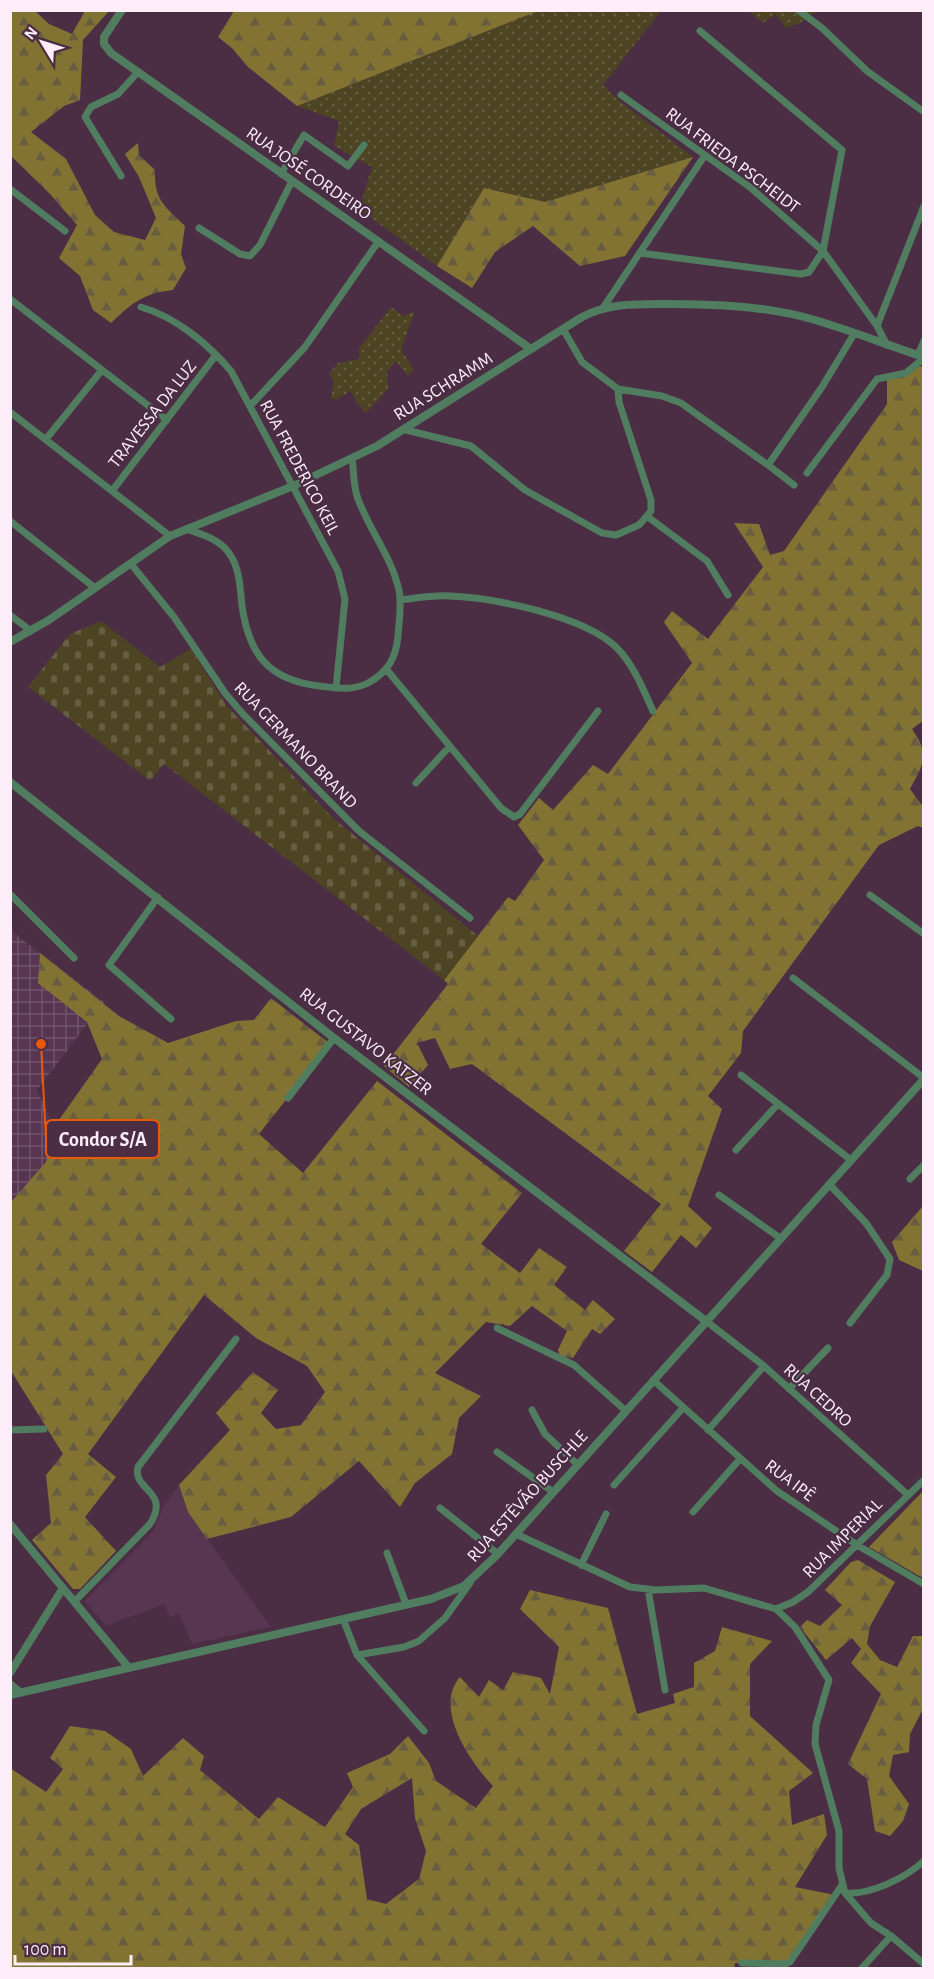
<svg xmlns="http://www.w3.org/2000/svg" width="934" height="1979" viewBox="0 0 934 1979" font-family="'Alegreya Sans',sans-serif">
<style>
.built{fill:#583550}
.industrial{fill:url(#industrial-grid)}
.grass{fill:url(#grass-dots)}
.forest{fill:url(#forest-firs);fill-rule:evenodd}
.cemetery{fill:url(#cemetery-stones)}
.lines{fill:none;stroke-linecap:round;stroke-linejoin:round}
.minor{stroke:#507c60;stroke-width:7}
.tertiary{stroke:#507c60;stroke-width:8}
.labels{text-anchor:middle;stroke-width:4.5;stroke-linejoin:round;paint-order:stroke}
.street-label{font-size:18px;fill:#fdedf8;stroke:#4b2d44}
.leader{fill:none;stroke:#e8590c;stroke-width:2}
.callout-dot{fill:#e8590c;stroke:#4b2d44;stroke-width:2}
.callout{fill:#4b2d44;stroke:#e8590c;stroke-width:2}
.callout-label{font-size:20px;text-anchor:middle;font-weight:bold;fill:#fdedf8}
</style>
<defs>
<pattern id="industrial-grid" width="8" height="8" patternUnits="userSpaceOnUse" patternTransform="scale(1.5)"><rect width="8" height="8" fill="#583550"/><path d="M0 4h8M4 0v8" fill="none" stroke="#71536a"/></pattern>
<pattern id="grass-dots" width="8" height="8" patternUnits="userSpaceOnUse" patternTransform="scale(1.5)"><rect width="8" height="8" fill="#4c4422"/><path d="M2 2h.1M6 6h.1" fill="none" stroke="#675f43" stroke-width="1.8" stroke-linecap="round"/></pattern>
<pattern id="forest-firs" width="22" height="20" patternUnits="userSpaceOnUse" patternTransform="scale(1.5)"><rect width="22" height="20" fill="#837333"/><path d="M5 1l3.5 6h-7zM16 11l3.5 6h-7z" fill="#685d3e"/></pattern>
<pattern id="cemetery-stones" width="16" height="16" patternUnits="userSpaceOnUse" patternTransform="scale(1.5)"><rect width="16" height="16" fill="#4c4422"/><path d="M2 7V4a2 2 0 0 1 4 0v3zM10 15v-3a2 2 0 0 1 4 0v3z" fill="#675f43"/></pattern>
</defs>
<rect width="100%" height="100%" fill="#4b2d44"/>
<path class="built" d="M179,1485L188,1512L271,1627L192,1644L179,1614L170,1617L164,1604L106,1626L85,1601L153,1531L163,1507Z"/>
<path class="industrial" d="M10,930L104,1002L37,1090L54,1127L46,1162L11,1202Z"/>
<path class="grass" d="M538,11H661L603,85L621,102L693,157L545,202L484,188L437,266L359,209L372,167L334,146L339,121L297,106Z
M749,11H817L800,23L786,28L775,14L763,23Z
M391,307L404,316L415,311L401,350L414,369L408,376L396,361L387,372L388,389L366,413L356,402L351,391L336,400L331,398L334,381L329,374L338,363L359,359V348Z"/>
<path class="forest" d="M10,11H35L49,24L72,34L85,11H109L83,40L80,100L64,106L31,132L66,159L95,215L114,232L145,240L156,218L139,177L125,154L138,143L139,155L155,170C154,201 164,205 185,226L181,254L186,268L173,290C144,293 132,303 111,323L93,310L80,276L59,258L77,225L49,193L11,156Z
M234,11V10L538,11L297,106L248,67L232,48L218,37Z
M693,157L625,256L580,266L533,226L495,252L472,288L437,266L484,188L545,202Z
M920,366L923,367L924,720L912,729C930,755 924,763 910,789L923,807V828L918,826L879,845L743,1031L741,1053L708,1096L722,1109L688,1206L712,1228L696,1248L681,1235L652,1272L624,1251L661,1204L472,1064L450,1069L435,1038L417,1043L428,1065L409,1087L384,1066L448,984L444,980L508,897L515,901L544,860L518,825L539,798L553,810L593,765L608,774L692,663L664,622L672,611L708,639L763,567L734,523L759,524L770,555L784,551L887,404V379L902,378Z
M40,953L119,1016L168,1043L236,1021L254,1020L271,998L330,1044L259,1134L303,1173L377,1081L522,1193L481,1244L520,1273L539,1248L567,1267L554,1285L585,1310L593,1300L615,1319L600,1334L592,1329L573,1358L560,1356L558,1350L567,1331L532,1306L510,1326L486,1322L435,1373L481,1396L459,1418L452,1454L415,1483L400,1507L359,1461L291,1517L207,1539L188,1512L179,1485L230,1430L216,1413L253,1372L278,1390L261,1413L276,1429L301,1425L325,1392L307,1366L256,1338L204,1295L88,1454L116,1477L85,1517L116,1551L80,1589H73L32,1540L51,1523L46,1475L63,1454L11,1371V1202L46,1162L54,1127L102,1059L87,1022L38,983Z
M923,1206H924L923,1271L899,1260L892,1242Z
M923,1491V1578L869,1547Z
M858,1560L895,1582L870,1626L867,1644L880,1660L897,1667L913,1636H923V1709L910,1734L909,1752L893,1755L889,1776L909,1804L903,1821L890,1836L875,1831L867,1779L848,1764L881,1694L851,1663L861,1649L852,1638L826,1660L800,1627L807,1620L820,1626L842,1605L825,1590L851,1562Z
M530,1590L608,1608L637,1714L675,1703L673,1694L694,1687V1663L715,1651L722,1627L772,1641L750,1664V1716L813,1773L789,1791L792,1825L824,1814L827,1835L795,1887L835,1895L785,1964L735,1963L734,1968H11L10,1768L46,1792L63,1769L50,1758L70,1726L105,1731L131,1749L143,1776L183,1738L204,1756L200,1770L259,1819L278,1797L325,1827L353,1787L347,1773L390,1754L408,1736L429,1763L436,1781L476,1808L493,1786C470,1762 433,1708 460,1677L479,1697L489,1680L503,1690L513,1672L541,1678L550,1694L559,1647L520,1609ZM412,1778L415,1818L426,1851L419,1879L386,1904L367,1899L359,1845L345,1834L361,1809Z"/>
<path class="cemetery" d="M101,621L160,667L191,649L226,705L333,818L478,936L444,980L164,764L150,781L28,687L70,634Z"/>
<g class="lines">
<path class="minor" d="M798,10L822,28L867,71L924,112
M700,31L842,150L823,251L877,326L887,345
M621,95L751,188L823,251L809,272L801,274L640,253
M281,174L304,135L348,166L364,145
M121,176L85,117L91,107L118,94L138,72
M10,189L65,231
M199,228L240,254L250,256L260,245L292,181
M10,299L167,420
M141,307C176,317 208,344 231,371L338,571L345,599L336,688
M603,308L705,155
M877,326L924,206
M918,355L924,341
M618,389L662,396L681,403L768,465L822,387L854,334
M251,405L305,347L378,242
M10,412L170,536
M406,430L471,446L525,490L602,533L616,535L639,525L651,511V500L619,402L618,389L582,362L563,329
M46,439L102,370
M768,465L794,485
M807,473L877,379L906,373L924,358
M112,491L216,355
M648,517L707,561L728,595
M10,521L95,588
M186,529C201,534 219,539 229,553C240,568 240,588 242,606C249,655 269,680 319,686C335,688 353,691 368,683C388,672 396,658 398,636C399,621 402,605 399,590C391,556 370,531 358,499C353,486 354,472 352,458
M131,564L174,617L225,693L242,713L359,831L470,918
M400,600C416,598 434,595 450,596C496,598 583,616 616,647C634,665 643,689 653,711
M10,615L31,631
M387,670L501,808L514,817L520,814L598,711
M416,783L449,747
M10,894L74,958
M870,895L924,934
M158,897L109,965L171,1019
M793,978L924,1078
M741,1075L851,1160
M288,1098L334,1038
M736,1150L778,1104
M910,1179L924,1165
M829,1184L866,1223L890,1259L887,1275L850,1323
M719,1195L780,1238
M706,1321L764,1366L907,1494
M497,1328L574,1365L626,1411
M653,1380L777,1491L857,1545L924,1584
M789,1389L828,1348
M532,1410L545,1434L578,1465
M10,1430L44,1429
M708,1430L764,1366
M497,1452L553,1492
M614,1485L683,1408
M440,1508L498,1554
M693,1512L740,1459
M516,1534L630,1587L656,1590L704,1588L776,1609L795,1627L829,1680L816,1725L815,1744L839,1831V1868L845,1893C871,1895 905,1878 924,1861
M387,1553L406,1604
M581,1565L606,1514
M648,1589L665,1690
M75,1601L150,1524C171,1490 132,1491 138,1467L236,1339
M776,1609L793,1602L808,1592L924,1480
M343,1619L357,1655L404,1647L419,1641L445,1618L470,1583
M357,1655L424,1731
M845,1893L871,1923L891,1936L924,1964
M742,1963L785,1964L790,1962L842,1885
M862,1968L891,1936"/>
<path class="tertiary" d="M122,10L104,37V44L111,53L531,349
M10,642L49,620L170,536L293,486L377,446L582,317C609,303 636,304 666,304C716,304 767,306 815,320C852,331 887,345 924,357
M10,782L334,1038L706,1321
M10,1524L129,1668
M10,1673L63,1588
M10,1684L20,1692
M10,1695L431,1599L464,1586L498,1554L924,1079"/>
</g>
<g class="labels">
<g class="street-label">
<text transform="translate(733 160) rotate(37)" y="6">RUA FRIEDA PSCHEIDT</text>
<text transform="translate(309 173) rotate(35)" y="6">RUA JOSÉ CORDEIRO</text>
<text transform="translate(443 386) rotate(-32)" y="6">RUA SCHRAMM</text>
<text transform="translate(152 414) rotate(-52)" y="6">TRAVESSA DA LUZ</text>
<text transform="translate(300 467) rotate(62)" y="6">RUA FREDERICO KEIL</text>
<text transform="translate(296 745) rotate(46)" y="6">RUA GERMANO BRAND</text>
<text transform="translate(366 1041) rotate(38)" y="6">RUA GUSTAVO KATZER</text>
<text transform="translate(818 1395) rotate(42)" y="6">RUA CEDRO</text>
<text transform="translate(790 1480) rotate(37)" y="6">RUA IPÊ</text>
<text transform="translate(527 1496) rotate(-48)" y="6">RUA ESTÊVÃO BUSCHLE</text>
<text transform="translate(842 1538) rotate(-45)" y="6">RUA IMPERIAL</text>
</g>
</g>
<path class="leader" d="M41 1044L46 1139"/>
<circle class="callout-dot" cx="41" cy="1044" r="6"/>
<rect class="callout" x="46" y="1120" width="113" height="38" rx="6"/>
<g class="callout-label">
<text x="103" y="1146">Condor S/A</text>
</g>
<rect width="934" height="1979" fill="none" stroke="#fdedf8" stroke-width="24"/>
<g transform="translate(42 42) rotate(308)" stroke="#4b2d44" stroke-width="4.5" paint-order="stroke">
<path d="M0-4.5L10 22L0 15L-10 22Z" fill="#fdedf8"/>
<text y="-9" font-size="16" font-weight="bold" text-anchor="middle" fill="#fdedf8">N</text>
</g>
<path d="M15 1955v9h116v-9" fill="none" stroke="#fdedf8" stroke-width="3"/>
<text x="24" y="1955" font-size="18" fill="#fdedf8" stroke="#4b2d44" stroke-width="4.5" paint-order="stroke">100 m</text>
</svg>
